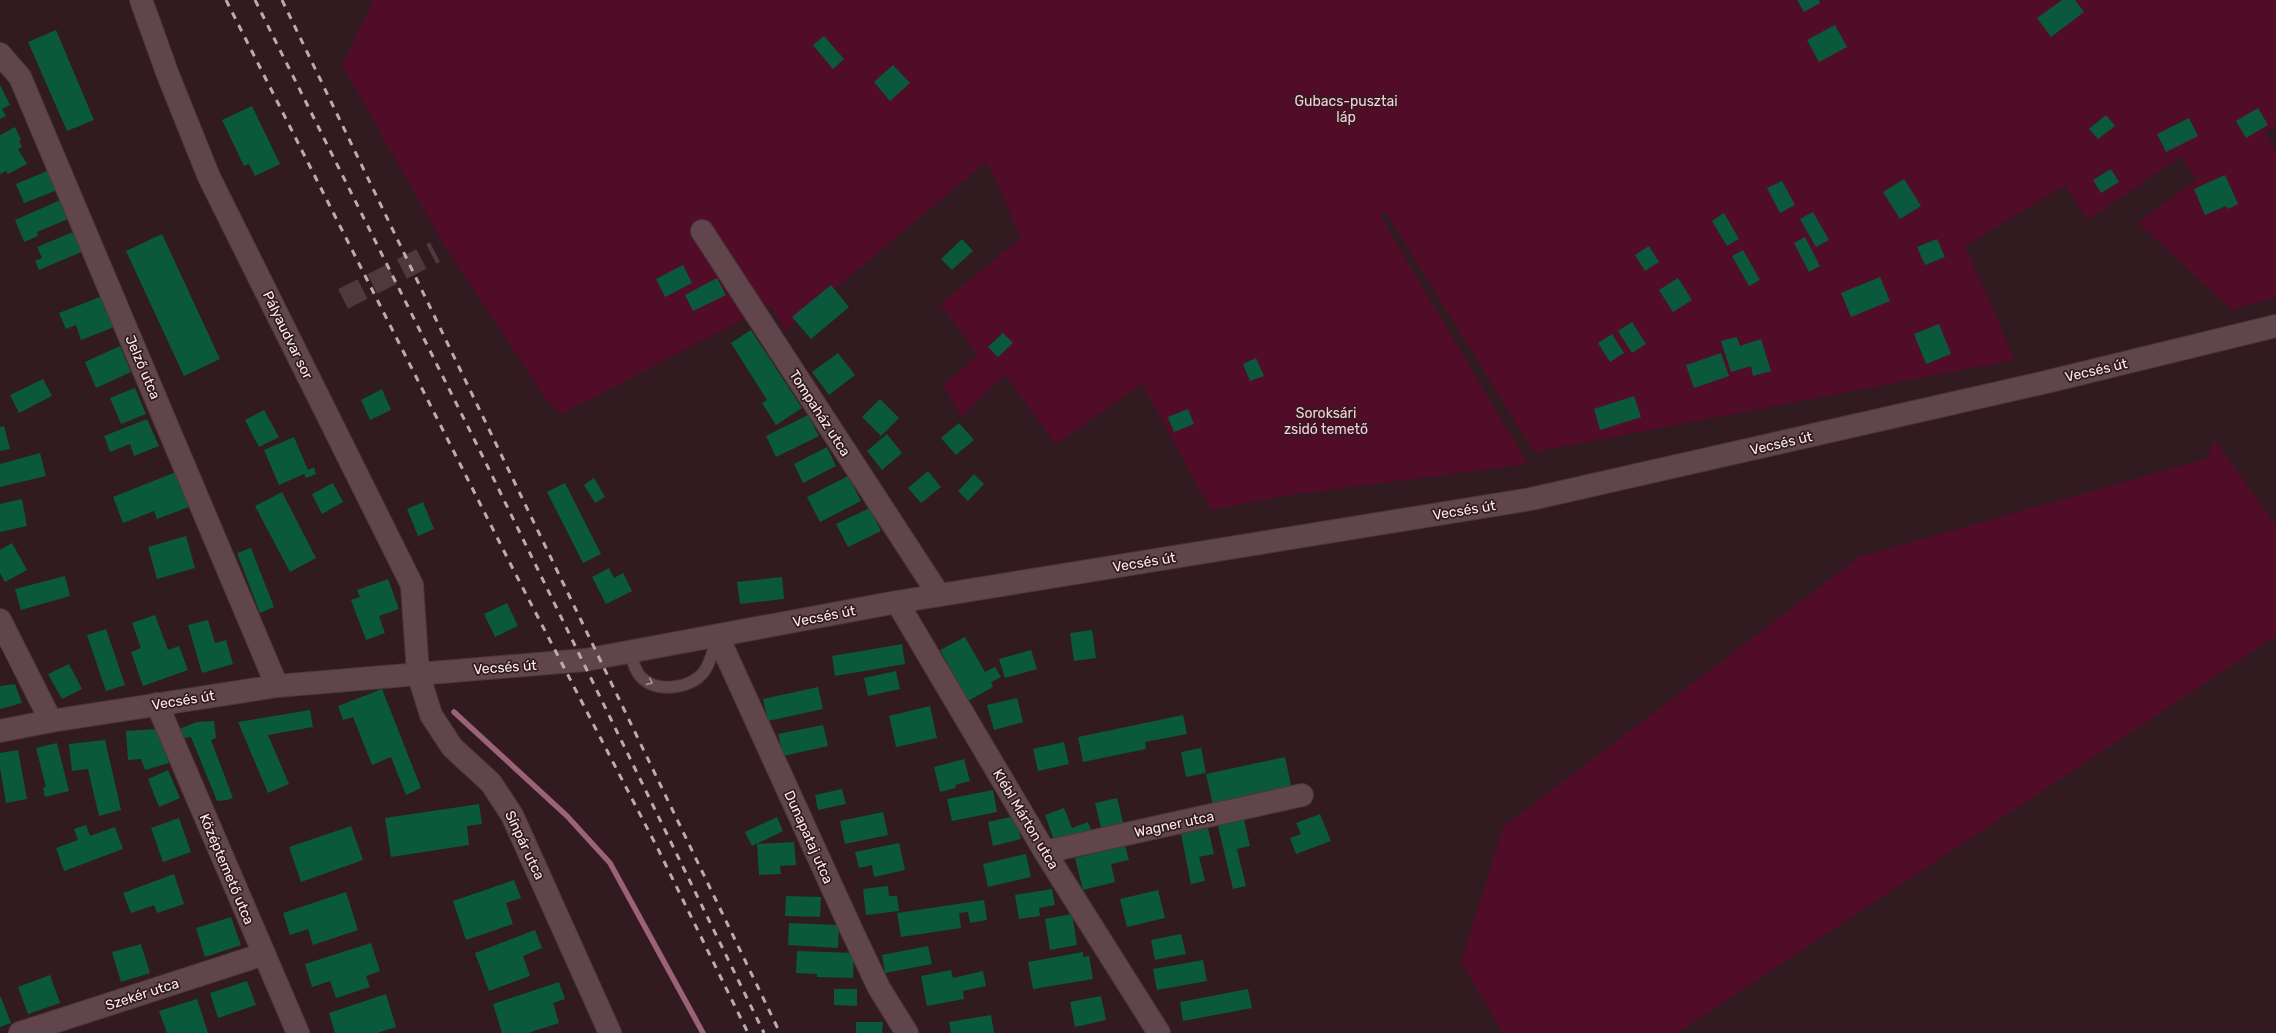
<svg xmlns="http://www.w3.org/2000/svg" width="2276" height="1033" viewBox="0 0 2276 1033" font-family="Rubik,sans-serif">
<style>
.green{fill:#510d28}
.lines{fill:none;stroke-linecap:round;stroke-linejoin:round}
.stream{stroke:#9c6276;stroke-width:5.5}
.building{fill:#0a593d}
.minor-tunnel{stroke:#4f393f;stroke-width:22;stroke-dasharray:22 11;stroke-linecap:butt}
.service-casing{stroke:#4a373c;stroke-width:13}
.minor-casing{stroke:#4a373c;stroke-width:24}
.tertiary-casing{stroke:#4a373c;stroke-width:24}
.service{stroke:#60454c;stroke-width:11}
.minor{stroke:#60454c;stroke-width:22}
.tertiary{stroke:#60454c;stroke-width:22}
.rail{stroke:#bdaaae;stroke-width:3;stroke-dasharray:7 7;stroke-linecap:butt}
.oneway{stroke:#a68f95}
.labels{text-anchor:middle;stroke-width:3.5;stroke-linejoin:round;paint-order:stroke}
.park-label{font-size:14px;fill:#fcccd8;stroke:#311a20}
.street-label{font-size:14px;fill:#fbeaee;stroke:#311a20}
</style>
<rect width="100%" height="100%" fill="#311a20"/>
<path class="green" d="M374,0H2276V125L2265,132L2276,152V298L2231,309L2138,223L2197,179L2180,157L2088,220L2065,185L1965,246L2015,360L1534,452L1385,211L1382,213V219L1528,464L1290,495L1211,510L1142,384L1056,444L1005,375L961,417L943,385L978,355L940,304L1021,238L987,161L786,330L770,306L561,414L546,399L443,243L342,65Z
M2214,439L2276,525V636L1677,1033H1503L1461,962L1503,827L1859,557L2208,458Z"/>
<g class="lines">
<path class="stream" d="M454,712L567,816L610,863L703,1033"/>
</g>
<path class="building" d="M1797,0H1819L1820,3L1804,12Z
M2062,0H2075L2084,12L2051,37L2037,18Z
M1835,25L1847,47L1819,62L1807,40Z
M56,30L94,120L67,131L28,42Z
M824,36L844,59L833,69L813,45Z
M893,65L910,83L890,101L874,82Z
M0,85L10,105L2,109L6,116L0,119Z
M252,106L280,164L255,176L249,164L244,166L222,120Z
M2258,108L2268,125L2246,138L2236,121Z
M2106,115L2115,126L2098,139L2089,129Z
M2189,118L2198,136L2166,152L2157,134Z
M15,127L21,140L19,141L22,147L18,149L27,164L8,174L6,171L0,174V135Z
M52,169L60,189L24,203L16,184Z
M2111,169L2119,182L2101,193L2093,180Z
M2225,175L2238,204L2228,209L2226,206L2205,215L2194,189Z
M1904,179L1921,206L1900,219L1883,192Z
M1782,181L1795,205L1780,213L1767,188Z
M65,198L73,217L37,232L38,236L24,242L15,220Z
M1813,212L1829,240L1816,247L1800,219Z
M1724,213L1739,239L1727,246L1712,221Z
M78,230L86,250L39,270L35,261L42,258L37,247Z
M162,234L220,359L184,376L126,251Z
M1805,237L1820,266L1809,272L1794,243Z
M962,239L973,251L952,270L941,259Z
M1937,239L1945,257L1925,265L1917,247Z
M1649,246L1659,262L1645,271L1635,255Z
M1743,250L1760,280L1749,286L1732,256Z
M683,265L692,283L665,297L656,279Z
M1880,277L1890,301L1851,317L1841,293Z
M717,278L726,295L693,311L685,295Z
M1678,278L1692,300L1673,312L1659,290Z
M831,285L849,307L811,339L792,317Z
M105,295L117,326L81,340L76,325L66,329L59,313Z
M1632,322L1646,344L1632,353L1618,331Z
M1939,324L1951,354L1926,364L1914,334Z
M751,330L802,408L776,425L762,403L767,400L731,343Z
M1003,333L1013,343L998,357L988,347Z
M1612,334L1624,353L1610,362L1598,343Z
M1737,337L1740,346L1761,339L1771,371L1753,376L1751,366L1731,372L1721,341Z
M120,346L131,372L96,388L85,362Z
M838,353L855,375L829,395L812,372Z
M1721,353L1729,376L1694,388L1686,365Z
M1256,358L1264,376L1250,381L1243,364Z
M43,379L52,396L19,413L10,395Z
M135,388L146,414L121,424L110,398Z
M382,389L391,410L370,420L361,400Z
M1634,396L1641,417L1600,430L1594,409Z
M880,399L899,418L881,436L862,417Z
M1188,409L1194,424L1174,432L1168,417Z
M264,410L279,437L259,447L245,420Z
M808,415L819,436L776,457L766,436Z
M147,419L159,446L134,456L130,444L110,452L104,436Z
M959,423L974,440L956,455L941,438Z
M4,426L10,449L0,451V427Z
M887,434L902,453L882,470L867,451Z
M294,437L308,470L314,467L316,474L306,478L304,474L279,485L264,450Z
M827,447L836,466L803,483L794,464Z
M40,453L46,476L0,487V464Z
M928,471L941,487L921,503L908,488Z
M176,472L189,507L157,519L154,511L123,523L113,497Z
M974,474L984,484L968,501L958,491Z
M848,476L861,501L820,522L807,497Z
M594,478L605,497L595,503L584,485Z
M333,483L343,502L322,514L312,494Z
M565,483L601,554L583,563L547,492Z
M282,492L316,558L290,572L255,506Z
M22,499L27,526L0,532V504Z
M423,502L434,529L418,536L407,509Z
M870,508L881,531L848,547L836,524Z
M186,536L195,568L157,579L148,547Z
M12,543L27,570L5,582L0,573V550Z
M251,548L274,607L260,613L237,553Z
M609,568L614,578L623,573L632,591L606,604L592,577Z
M65,576L70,596L21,610L15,589Z
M782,577L784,599L740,604L737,582Z
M388,579L399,609L379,616L385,633L366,640L351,600L360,597L357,590Z
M507,603L518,626L495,637L484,614Z
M155,615L168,650L179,646L188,670L143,686L131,652L141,648L132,623Z
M208,620L215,643L226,640L233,664L202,673L188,625Z
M106,629L125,685L106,691L87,635Z
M1092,630L1096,658L1074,661L1070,633Z
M965,637L985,672L995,667L1001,677L991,682L993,687L968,701L940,650Z
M902,644L905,664L835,676L832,656Z
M1031,650L1037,669L1005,678L999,659Z
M69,664L82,689L62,699L48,674Z
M896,671L900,689L868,696L864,678Z
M15,684L22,703L0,709V686Z
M818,687L823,709L768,721L763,699Z
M382,689L421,788L406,795L391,757L372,765L353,717L343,720L338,706Z
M1017,698L1023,722L994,730L987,705Z
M930,706L937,738L896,747L889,716Z
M310,710L313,727L268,735L289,784L268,793L238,722Z
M1183,715L1187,734L1145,742L1146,749L1083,762L1078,737Z
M214,721L216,738L211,740L233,798L227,800L217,801L191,737L183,738L179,729L197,722Z
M823,725L828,746L783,756L778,734Z
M157,729L169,763L145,770L141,759L128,760L126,731Z
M105,740L121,810L99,816L88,769L72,771L69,744Z
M1064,742L1069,764L1038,771L1033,749Z
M57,743L69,791L45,797L43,788L46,787L36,748Z
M1201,748L1206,773L1186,777L1181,752Z
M18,750L27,799L6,803L0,768V753Z
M1285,757L1292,790L1213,806L1206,774Z
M964,759L970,781L955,785L956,788L940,792L934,767Z
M168,770L180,798L159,807L148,779Z
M842,789L846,804L818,810L815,795Z
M993,790L997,812L952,821L947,799Z
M1117,798L1124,826L1102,832L1095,803Z
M479,804L482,824L467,826L469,845L391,857L385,818Z
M1064,808L1072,828L1088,822L1091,830L1055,843L1045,815Z
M883,812L888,835L845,844L840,821Z
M1320,814L1331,841L1296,854L1290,838L1301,834L1296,823Z
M1015,816L1021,839L993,846L988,822Z
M777,817L783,831L752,846L745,832Z
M179,818L191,852L163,862L151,828Z
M1244,819L1250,846L1237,849L1246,886L1233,889L1218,826Z
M86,825L90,836L115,827L123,849L64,871L56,848L78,840L74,829Z
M351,826L363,860L301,882L289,847Z
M1208,828L1214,854L1199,857L1205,881L1191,884L1181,834Z
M794,842L796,865L780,866L781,874L759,875L757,844Z
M899,843L905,870L874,877L872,865L859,868L855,852Z
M1125,846L1129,860L1111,864L1115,882L1083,890L1075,858Z
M1026,854L1031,877L988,887L983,864Z
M174,874L184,904L157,913L154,905L131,913L123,893Z
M514,880L521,898L506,903L513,924L466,940L453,901Z
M888,886L889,896H897L899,911L866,915L863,889Z
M1052,889L1055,905L1039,908L1040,916L1019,919L1015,895Z
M1158,890L1165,918L1127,927L1120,899Z
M346,892L358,930L313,945L308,929L290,935L283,913Z
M786,896L821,897L820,917L785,916Z
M984,900L987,920L970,923L968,912L959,913L961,928L901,937L897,913Z
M1072,914L1077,945L1050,950L1045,919Z
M231,917L241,945L205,957L196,928Z
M789,923L839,925L838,948L788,945Z
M535,930L542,948L523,956L530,976L489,991L475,953Z
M1181,934L1186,954L1155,960L1151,940Z
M371,943L380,971L366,976L370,987L336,998L330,981L312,987L305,964Z
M141,944L150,973L121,982L112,952Z
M928,946L932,964L885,973L882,955Z
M797,951L854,953L853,978L817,977V974L796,973Z
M1083,952V957L1089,956L1093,979L1033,989L1028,962Z
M1203,960L1207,981L1157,990L1153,969Z
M951,970L953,978L983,971L986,986L963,991L964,999L927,1006L921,976Z
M50,975L60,1003L28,1014L18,987Z
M247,981L256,1005L218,1018L210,993Z
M559,982L565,999L553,1003L559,1023L528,1033H502L493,1004Z
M834,989H857V1006L834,1005Z
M1248,989L1252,1008L1183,1021L1180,1002Z
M386,994L396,1027L377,1033H335L329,1013Z
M0,995L11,1023L0,1027Z
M1101,996L1106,1020L1075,1027L1070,1002Z
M197,999L208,1033H167L159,1011Z
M991,1015L994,1033H951L949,1022Z
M856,1022H883L882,1033H856Z"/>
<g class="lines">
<path class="minor-tunnel" d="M343,299L435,252"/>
<g class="service-casing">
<path id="service" d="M630,651C633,660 634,670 641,677C656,693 689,689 703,673C710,665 713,650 717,639"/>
</g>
<g class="minor-casing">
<path id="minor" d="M141,0L168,75L209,177L412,585L418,673L431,715L452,747L491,783L512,815L610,1033
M0,54L20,77L277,686
M702,231L939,595
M897,602L1045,852L1159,1033
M718,637L852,931L879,988L907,1033
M157,704L298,1033
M1045,852L1302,795
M20,1033L264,954"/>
</g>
<g class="tertiary-casing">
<path id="tertiary" d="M0,620L51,721
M0,731L51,721L277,686L585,660L897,602L1531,499L2042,383L2276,326"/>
</g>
<use href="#service" class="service"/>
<use href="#minor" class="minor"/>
<use href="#tertiary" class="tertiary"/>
<path class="rail" d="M226,0L513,569L659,851L748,1033
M255,0L482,455L764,1033
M282,0L780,1033"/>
</g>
<defs><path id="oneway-chevron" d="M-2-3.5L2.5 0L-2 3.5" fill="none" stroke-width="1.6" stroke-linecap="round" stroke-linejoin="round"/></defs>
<use class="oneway" href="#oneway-chevron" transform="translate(650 682) rotate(24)"/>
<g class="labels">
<g class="park-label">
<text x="1346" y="106">Gubacs-pusztai<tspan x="1346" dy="16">láp</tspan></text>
<text x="1326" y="418">Soroksári<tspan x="1326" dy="16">zsidó temető</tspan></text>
</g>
<g class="street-label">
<text transform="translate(288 335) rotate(64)" y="5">Pályaudvar sor</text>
<text transform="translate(143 367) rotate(67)" y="5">Jelző utca</text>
<text transform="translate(2096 370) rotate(-13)" y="5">Vecsés út</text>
<text transform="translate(820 413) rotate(57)" y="5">Tompaház utca</text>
<text transform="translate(1781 443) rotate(-13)" y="5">Vecsés út</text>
<text transform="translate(1464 510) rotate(-9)" y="5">Vecsés út</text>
<text transform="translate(1144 562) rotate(-9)" y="5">Vecsés út</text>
<text transform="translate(824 616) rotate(-11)" y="5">Vecsés út</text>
<text transform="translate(505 667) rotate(-4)" y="5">Vecsés út</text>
<text transform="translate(183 700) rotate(-9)" y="5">Vecsés út</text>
<text transform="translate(1026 819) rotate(59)" y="5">Klébl Márton utca</text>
<text transform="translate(1174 824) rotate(-12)" y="5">Wagner utca</text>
<text transform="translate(809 837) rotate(66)" y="5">Dunapataj utca</text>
<text transform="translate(525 845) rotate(65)" y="5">Sínpár utca</text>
<text transform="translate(227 869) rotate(67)" y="5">Középtemető utca</text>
<text transform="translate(142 994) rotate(-18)" y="5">Szekér utca</text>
</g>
</g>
</svg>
